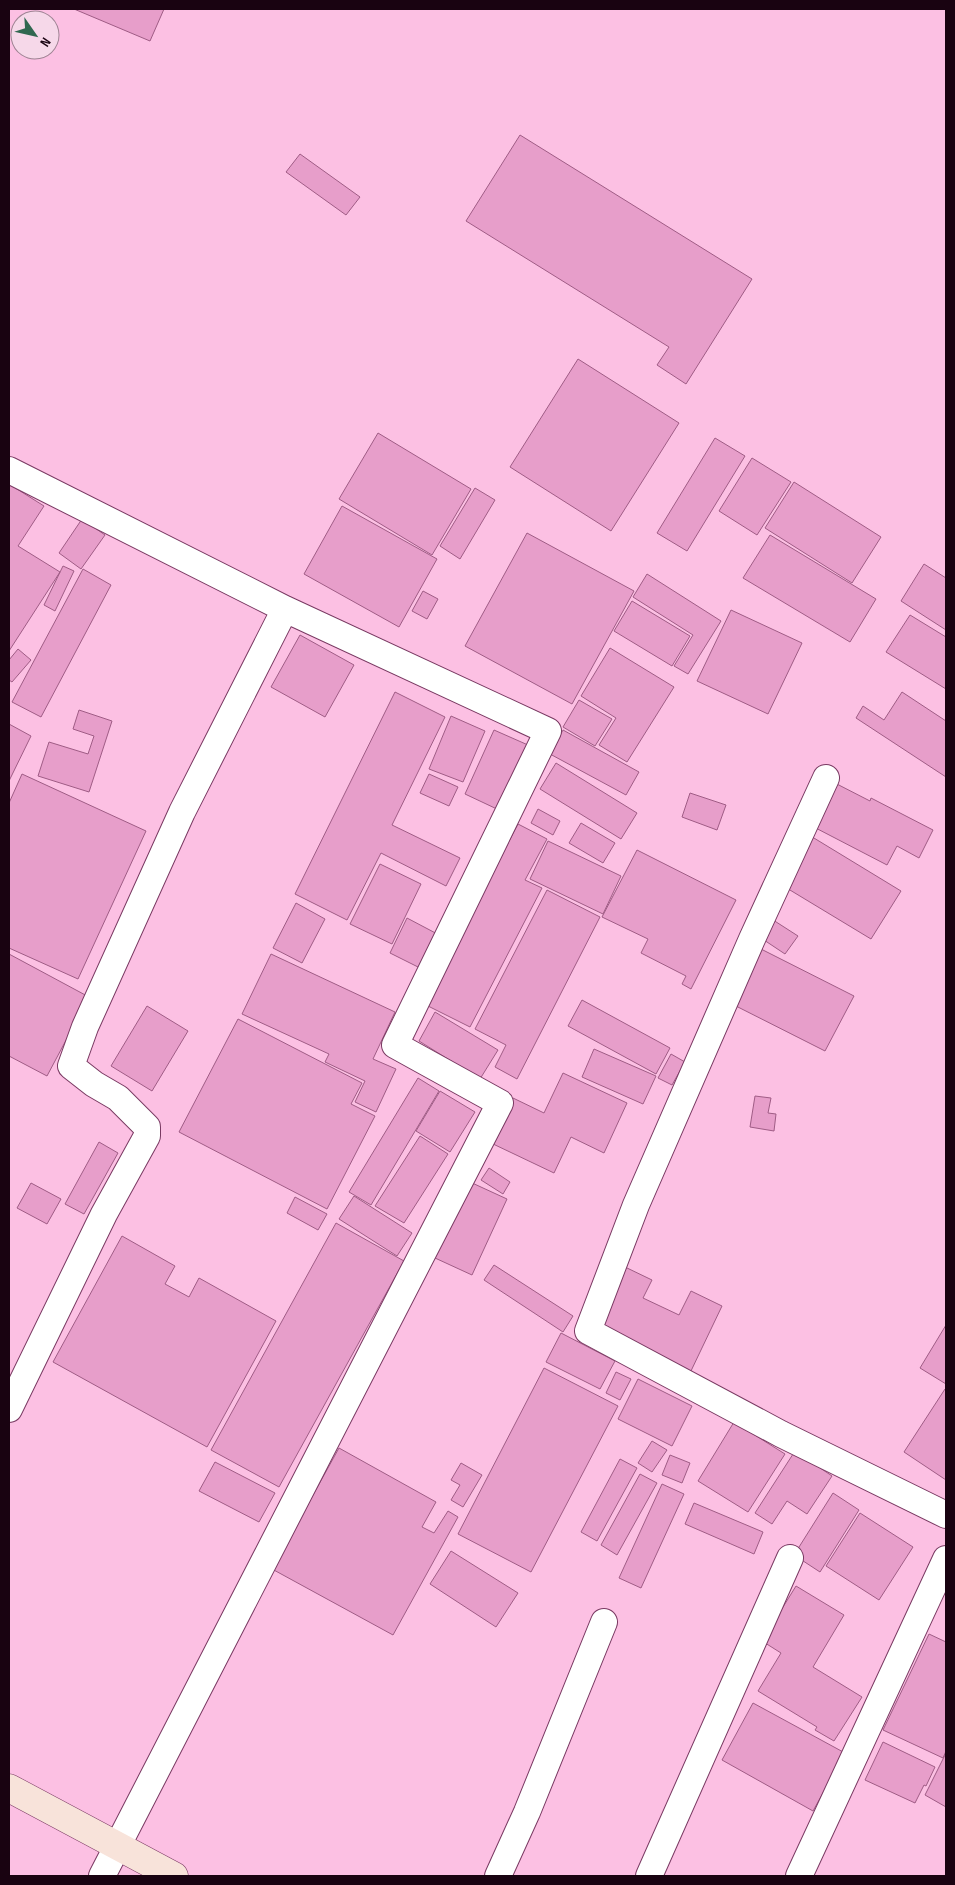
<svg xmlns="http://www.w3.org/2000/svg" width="955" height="1885" viewBox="0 0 955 1885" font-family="'Sofia Sans Condensed',sans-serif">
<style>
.building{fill:#e79eca;stroke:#9f5c85}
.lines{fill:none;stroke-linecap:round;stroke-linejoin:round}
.minor-casing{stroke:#793962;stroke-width:28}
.secondary-casing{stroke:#793962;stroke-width:29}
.minor{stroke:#fff;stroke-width:26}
.secondary{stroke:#f8e3da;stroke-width:28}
</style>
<rect width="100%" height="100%" fill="#fcc0e3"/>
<path class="building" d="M74,9H164L150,41Z
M520,135L752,279L686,384L657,365L669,347L466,221Z
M300,154L360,197L346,215L286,172Z
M578,359L679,423L611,531L510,467Z
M378,433L471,489L432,555L339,499Z
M715,438L745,456L687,551L657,533Z
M752,458L791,482L757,535L719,511Z
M794,482L881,537L852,583L765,528Z
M9,484L44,506L18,546L60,572L9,651Z
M475,488L495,500L460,559L440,546Z
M342,506L437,559L399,627L304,574Z
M82,519L105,535L81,569L59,553Z
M527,533L634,591L572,704L465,646Z
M770,535L876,599L850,642L743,578Z
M924,564L946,578V630L901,601Z
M63,566L74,571L55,611L44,605Z
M83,569L111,585L41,717L12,702Z
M647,574L721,621L688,674L674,666L693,635L633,597Z
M423,591L438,599L427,619L412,611Z
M632,601L690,636L672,666L614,631Z
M731,610L802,643L768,714L697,681Z
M910,615L946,637V689L886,652Z
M300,635L354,665L325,717L271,687Z
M610,648L674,687L627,762L599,745L616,718L581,696Z
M18,649L31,660L12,682L9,680V660Z
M395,692L445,717L392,825L460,858L446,886L381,853L347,920L295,894Z
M902,692L946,721V777L856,718L863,706L884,720Z
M579,700L612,719L595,746L563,727Z
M79,710L112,721L89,792L38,776L49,742L88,754L94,736L73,729Z
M451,716L485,731L463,782L429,769Z
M9,724L31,736L9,781Z
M494,730L528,745L499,810L465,794Z
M563,730L639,772L626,795L550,754Z
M556,763L637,813L621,839L540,789Z
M22,774L146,831L78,979L9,948V803Z
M429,774L458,787L449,806L420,793Z
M831,781L870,801L871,798L933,830L919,858L897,846L887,865L808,824Z
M690,793L726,805L717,830L682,817Z
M538,809L560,821L553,835L531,823Z
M581,823L615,843L603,863L569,843Z
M518,824L547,839L525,880L542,888L470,1027L424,1004Z
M809,835L901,891L871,939L780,884Z
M548,841L621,876L603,914L530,879Z
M637,850L736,900L691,989L682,984L686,976L641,953L648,939L602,917Z
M380,864L421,884L392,944L350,924Z
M547,890L600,917L517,1079L495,1067L506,1045L475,1029Z
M296,903L325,919L302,963L273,948Z
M407,918L443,937L426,971L390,953Z
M770,918L798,936L785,954L758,936Z
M757,947L854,996L825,1051L728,1002Z
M9,954L89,997L47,1076L9,1056Z
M271,954L395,1012L373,1059L396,1069L376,1112L355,1102L365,1081L325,1062L329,1054L242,1014Z
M582,1000L670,1048L656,1074L568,1026Z
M147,1006L188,1031L152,1091L111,1066Z
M435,1012L498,1050L480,1079L419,1041Z
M238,1019L362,1083L351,1104L375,1116L327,1209L179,1132Z
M594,1049L656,1076L643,1104L582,1077Z
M671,1054L685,1062L672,1085L658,1078Z
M563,1073L627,1103L604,1153L571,1137L554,1173L491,1143L513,1098L544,1113Z
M418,1078L439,1091L371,1205L349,1192Z
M440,1091L475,1112L450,1152L416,1131Z
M755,1096L771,1098L768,1113L776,1114L774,1131L750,1127Z
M420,1136L448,1154L404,1223L375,1206Z
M99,1142L118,1153L84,1214L65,1204Z
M489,1168L510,1182L503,1194L481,1180Z
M470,1182L507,1199L472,1275L435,1258Z
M31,1183L61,1199L47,1224L17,1208Z
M354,1196L412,1233L397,1256L339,1219Z
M295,1197L327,1214L318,1230L287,1213Z
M336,1223L404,1261L279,1487L211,1450Z
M122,1236L175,1266L165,1284L189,1297L199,1278L276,1321L207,1447L53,1362Z
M494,1265L573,1316L563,1332L484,1280Z
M625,1267L652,1280L643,1298L679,1315L691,1291L722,1306L690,1373L597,1328Z
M946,1325V1384L920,1368Z
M561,1333L615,1361L600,1389L546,1362Z
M544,1368L618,1406L531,1572L458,1534Z
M616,1372L631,1379L620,1400L606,1393Z
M638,1379L692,1406L672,1446L618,1419Z
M945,1389L946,1390V1480L904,1452Z
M734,1422L785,1454L748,1512L698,1481Z
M652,1441L667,1450L652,1472L638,1463Z
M339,1448L436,1502L422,1527L434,1533L448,1511L458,1517L393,1635L272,1569Z
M795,1451L832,1476L807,1514L787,1501L772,1524L755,1513Z
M670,1455L690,1463L682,1483L662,1475Z
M620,1459L637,1468L597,1541L581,1532Z
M215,1462L275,1493L259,1522L199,1491Z
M461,1463L482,1475L463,1507L451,1500L460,1485L451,1480Z
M640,1474L657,1483L617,1555L601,1545Z
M662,1484L684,1494L641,1588L619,1578Z
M833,1493L859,1510L820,1572L794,1555Z
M694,1503L763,1532L754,1554L685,1524Z
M860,1513L913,1547L879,1600L826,1566Z
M451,1551L518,1593L496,1627L430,1584Z
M796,1586L844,1615L813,1667L862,1697L834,1741L815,1730L817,1727L758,1691L781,1653L762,1641Z
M929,1634L946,1642V1751L943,1758L883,1730Z
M753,1703L845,1753L813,1811L722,1760Z
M883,1742L935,1767L926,1786L924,1785L915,1803L865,1780Z
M946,1753V1807L925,1795Z"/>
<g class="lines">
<g class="minor-casing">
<path id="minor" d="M9,470L285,609L548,731L395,1045L500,1103L102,1876
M826,778L752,939L636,1205L588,1331L781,1434L946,1515
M9,1409L104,1214L147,1136V1127L118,1098L94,1084L71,1066L85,1027L182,812L285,609
M498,1876L527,1812L604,1622
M649,1876L790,1558
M799,1876L946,1559"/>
</g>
<g class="secondary-casing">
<path id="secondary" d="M9,1788L174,1876"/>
</g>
<use href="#minor" class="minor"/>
<use href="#secondary" class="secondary"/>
</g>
<rect width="955" height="1885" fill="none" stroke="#190311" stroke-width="20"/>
<g transform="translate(35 35) rotate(124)"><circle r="24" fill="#f6d8e9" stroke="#9e8393"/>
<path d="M0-4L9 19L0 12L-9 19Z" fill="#306850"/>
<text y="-8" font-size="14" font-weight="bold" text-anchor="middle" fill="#190311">N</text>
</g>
</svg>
